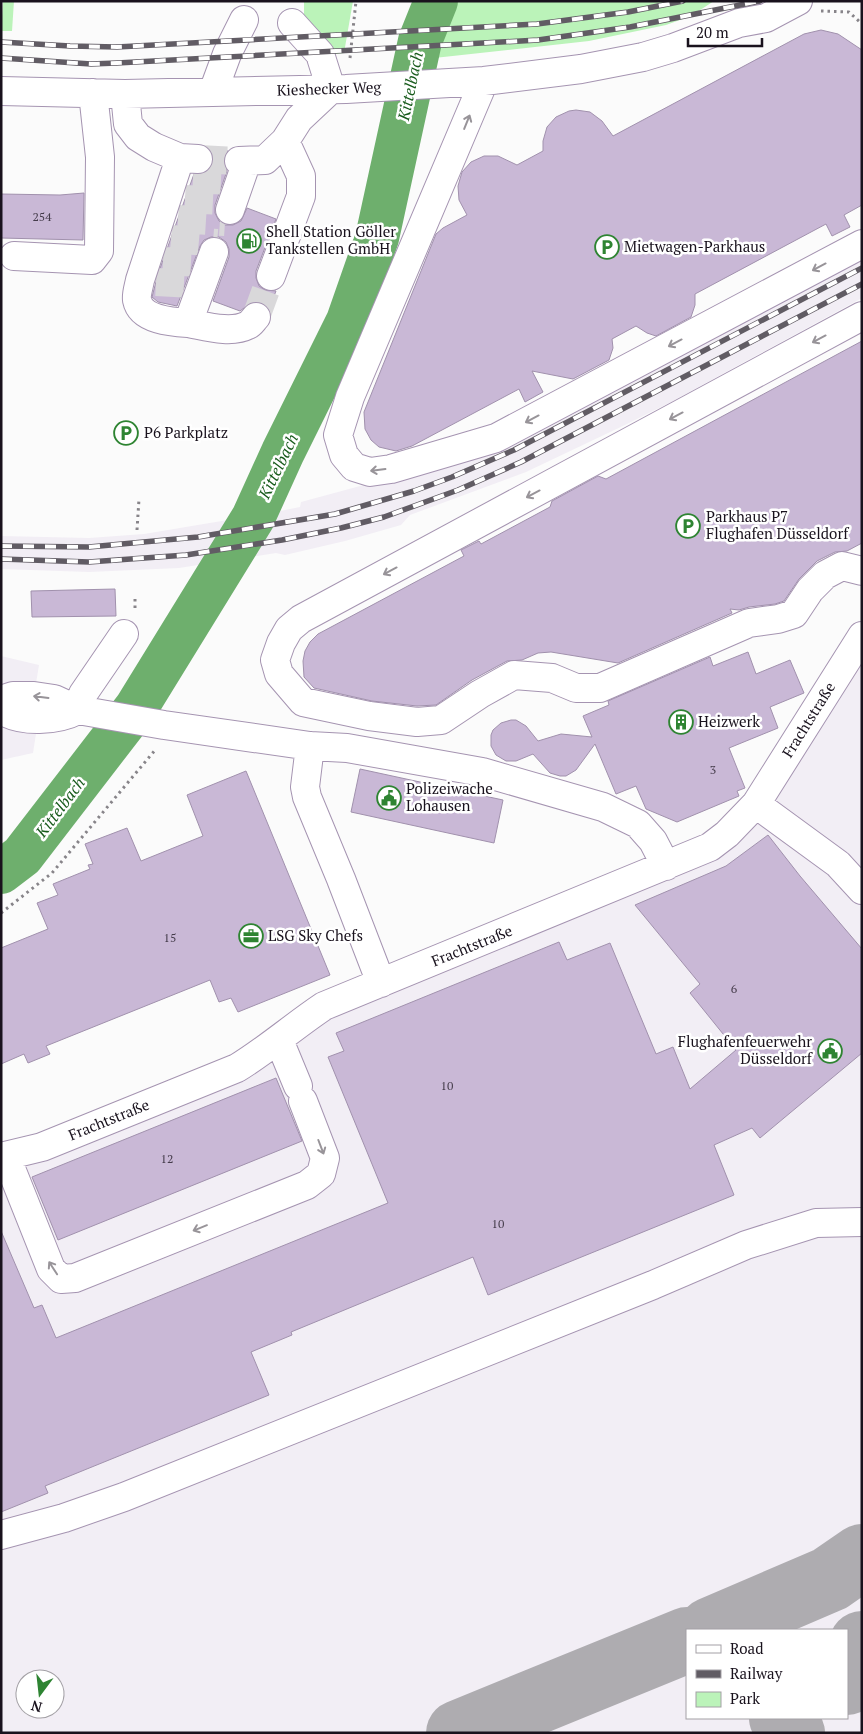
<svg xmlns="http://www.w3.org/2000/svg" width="863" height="1734" viewBox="0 0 863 1734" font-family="'PT Serif',serif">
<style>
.built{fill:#f2eef5;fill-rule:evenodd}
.green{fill:#bbf3b9}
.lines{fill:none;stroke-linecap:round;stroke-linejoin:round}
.river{stroke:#6eaf6d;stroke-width:44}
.taxiway{stroke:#aeacb0;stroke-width:66}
.building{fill:#c9b8d6;stroke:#a191ad}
.minor-tunnel{stroke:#d9d8da;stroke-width:28;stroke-dasharray:28 14;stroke-linecap:butt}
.minor-casing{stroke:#a594b1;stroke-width:30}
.path{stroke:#878489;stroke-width:3;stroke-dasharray:2.5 4;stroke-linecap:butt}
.minor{stroke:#fff;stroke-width:28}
.rail-casing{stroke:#615c64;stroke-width:5.5}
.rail{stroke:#fff;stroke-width:4;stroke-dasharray:11;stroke-linecap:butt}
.oneway{stroke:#989499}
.labels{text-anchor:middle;stroke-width:5;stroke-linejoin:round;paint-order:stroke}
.number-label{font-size:12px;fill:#453c4b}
.street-label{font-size:15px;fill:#19121d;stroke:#fff}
.poi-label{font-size:15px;fill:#19121d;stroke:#fff;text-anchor:start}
.water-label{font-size:16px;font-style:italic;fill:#185b1c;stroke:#fff}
</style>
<rect width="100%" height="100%" fill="#fbfbfb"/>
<path class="built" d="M862,259V298L671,402L627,424L526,472L410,515L401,525L345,541L285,555L276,553L179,568L89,572L1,569V536L89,538L144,534L270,513L300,507L301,502L386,479L401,481L525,434L575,411L669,363Z
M862,655V1733H1V1152L687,869L748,832ZM687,1630H847V1718H687ZM25,1679H55V1709H25Z
M1,656L39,665L32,708H40L33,753L1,760Z"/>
<path class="green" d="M3,1H14L12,31H1Z
M304,1H353L344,53L328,55L304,20Z
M454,1H714L691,16L666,25L589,41L425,59L445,2Z"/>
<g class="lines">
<path class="river" d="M1,872L22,856L136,708L253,518L283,452L348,321L377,238L420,41L436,1"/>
<path class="taxiway" d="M711,1630L830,1579L862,1557
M847,1682L862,1644
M782,1718L792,1733
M459,1733L687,1640"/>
</g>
<path class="building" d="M821,30L838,34L862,50V205L844,215L850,227L832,236L826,224L695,294V305L691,317L656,336L647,333L636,326L612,339L613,348L609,360L573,379L532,371L543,392L525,402L519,389L412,446L396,451L379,447L371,440L365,429L364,412L436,234L443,228L467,215L459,200L458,186L462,172L471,162L484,156H498L517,165L543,151V141L547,127L556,117L569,111L576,110L590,112L602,121L613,136L804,34Z
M210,149L228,151L223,161L227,171L215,205V213L219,221L225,225H233L241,221L247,208L276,219L256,271V278L259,286L265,290L276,291L269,309L260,302H252L240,311L213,301L229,257V249L226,242L219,237H211L204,240L200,246L177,306L158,302L152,297L158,274L194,174L205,173L211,167L214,159Z
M84,193L83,240L1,238V194L60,195Z
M862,341V543L847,551L835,552L817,561L799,579L784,601L775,604L749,607L739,610L730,609L732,613L618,663L551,652L538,653L522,660L507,661L472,680L436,705L417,706L372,701L314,688L304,677L303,661L305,651L310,642L318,634L464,556L461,550L479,541L481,544L550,507L552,501L598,476L606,479Z
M115,589L116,616L32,617L31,591Z
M748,652L756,674L790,660L804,693L770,707L778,728L729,748L745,788L737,791L739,796L677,822L646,809L636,786L616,794L595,744L576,770L566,776H560L550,773L533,754L516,761H506L496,755L491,746V735L493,730L501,723L511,720H516L526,726L538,741L561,734L592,737L583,716L609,705L608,701L710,657L713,666Z
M360,769L503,800L494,843L351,812Z
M246,771L330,975L238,1012L231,998L219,1002L210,980L46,1046L50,1054L28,1063L24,1054L1,1064V948L48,929L37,903L58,895L53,884L90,869L88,865L93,864L85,844L127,828L141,861L203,836L187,795Z
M768,835L800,876L862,949V1053L760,1138L752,1128L714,1145L734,1195L488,1295L473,1257L291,1332L292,1335L251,1352L269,1395L45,1486L48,1493L1,1512V1231L34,1308L42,1305L56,1338L388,1203L328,1057L344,1051L336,1033L559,942L567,960L610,943L656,1054L673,1047L690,1089L736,1050L690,993L700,984L635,905L726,866Z
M276,1078L302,1141L58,1240L32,1177Z"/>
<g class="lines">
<path class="minor-tunnel" d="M199,159L239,161
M193,179L231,181
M185,199L225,201
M178,219L225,222
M171,239L217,243
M163,261L201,263
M156,282L194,284
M256,317L271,276"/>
<g class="minor-casing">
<path id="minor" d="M292,23L320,54L331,89
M484,81L350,397L338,435L344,455L354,467L370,472L391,469L496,438L862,244
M1,91L125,94L346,89L484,81L581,69L643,57L673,48L739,23L766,18L798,1
M213,92L227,54L244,20
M125,94L128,124L138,137L154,147L180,158L198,159
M180,158L140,280C139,286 136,294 137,300C141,320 172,322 188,323L214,252
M239,161L265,160L285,141L299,119L331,89
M230,210L247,161
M14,256L92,260L99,251L100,157L93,93
M271,276L301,196V176L285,141
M862,316L301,619L289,629L281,643L275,660L279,674L303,702L369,716L417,722L441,720L480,694L514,675L552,678L576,688H600L749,623L778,619L794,614L810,590L825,575L842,566L862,571
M188,323C205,326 231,334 248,325C251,324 253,320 256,317
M1,700L13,696H34L54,699L78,710L164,725L310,746L347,748L482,772L603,807L638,824L653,841L666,866
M1,710C22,723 57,721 78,710
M78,710L83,694L124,634
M310,746L305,787L307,797L341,879L381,983
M756,804L838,864L862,890
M279,1040L298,1086
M6,1156L51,1269L61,1279L75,1278L307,1185L321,1174L325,1158L303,1101
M1,1157L42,1147L237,1068C268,1049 294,1026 324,1006L710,847L727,834L756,804L862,636
M1,1535L64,1518L124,1497L653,1285L746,1245L816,1223L862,1222"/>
</g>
<path class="path" d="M821,11L849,12L862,24
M350,58L356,1
M137,530L139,499
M135,599V611
M1,913L52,873L156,749"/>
<use href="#minor" class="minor"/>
<g class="rail-casing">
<path id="rail" d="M1,42L70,46L117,47L537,24L628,12L683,1
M1,58L91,64L117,63L538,40L630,27L760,1
M1,546L89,547L198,537L335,514L414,491L452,477L514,450L862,268
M1,559L89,562L186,555L282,540L341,528L384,517L458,490L521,462L862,284"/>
</g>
<use href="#rail" class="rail"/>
</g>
<defs><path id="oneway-shaft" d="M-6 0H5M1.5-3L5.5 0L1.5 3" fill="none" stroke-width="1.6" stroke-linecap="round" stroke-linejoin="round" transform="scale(1.25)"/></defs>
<g class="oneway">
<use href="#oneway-shaft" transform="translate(467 122) rotate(-68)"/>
<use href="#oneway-shaft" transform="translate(819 267) rotate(152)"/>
<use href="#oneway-shaft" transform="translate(819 339) rotate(152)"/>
<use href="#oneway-shaft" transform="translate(675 343) rotate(152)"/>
<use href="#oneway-shaft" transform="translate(676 416) rotate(152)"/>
<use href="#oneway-shaft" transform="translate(532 419) rotate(152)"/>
<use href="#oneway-shaft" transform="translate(378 470) rotate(173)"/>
<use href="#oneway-shaft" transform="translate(533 494) rotate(152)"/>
<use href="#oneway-shaft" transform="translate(390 571) rotate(152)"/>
<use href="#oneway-shaft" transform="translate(41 697) rotate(-173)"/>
<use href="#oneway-shaft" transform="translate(321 1147) rotate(69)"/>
<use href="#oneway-shaft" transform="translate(200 1228) rotate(158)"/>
<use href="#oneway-shaft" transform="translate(53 1268) rotate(-123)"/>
</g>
<defs>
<g id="fuel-ring" transform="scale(1.25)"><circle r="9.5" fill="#fff" stroke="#2e8432" stroke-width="1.5"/><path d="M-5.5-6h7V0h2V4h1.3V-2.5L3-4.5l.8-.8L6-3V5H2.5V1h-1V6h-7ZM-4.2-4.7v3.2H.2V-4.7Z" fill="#2e8432"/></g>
<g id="parking-ring" transform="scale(1.25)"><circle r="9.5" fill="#fff" stroke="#2e8432" stroke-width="1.5"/><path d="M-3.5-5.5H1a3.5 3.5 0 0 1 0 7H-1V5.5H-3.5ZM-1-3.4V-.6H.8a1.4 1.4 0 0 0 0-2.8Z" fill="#2e8432"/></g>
<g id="building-ring" transform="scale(1.25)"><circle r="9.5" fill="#fff" stroke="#2e8432" stroke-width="1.5"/><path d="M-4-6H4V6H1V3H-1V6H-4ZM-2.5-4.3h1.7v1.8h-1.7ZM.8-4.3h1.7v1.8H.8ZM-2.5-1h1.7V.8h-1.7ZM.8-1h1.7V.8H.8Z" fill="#2e8432"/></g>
<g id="civic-ring" transform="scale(1.25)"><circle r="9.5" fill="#fff" stroke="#2e8432" stroke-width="1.5"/><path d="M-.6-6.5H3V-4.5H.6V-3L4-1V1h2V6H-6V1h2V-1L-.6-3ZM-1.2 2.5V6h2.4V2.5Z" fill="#2e8432"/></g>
<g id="office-ring" transform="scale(1.25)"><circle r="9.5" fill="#fff" stroke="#2e8432" stroke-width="1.5"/><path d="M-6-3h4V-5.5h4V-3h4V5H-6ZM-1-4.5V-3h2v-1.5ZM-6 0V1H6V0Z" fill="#2e8432"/></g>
</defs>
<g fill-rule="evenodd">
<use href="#fuel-ring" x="249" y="241"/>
<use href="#parking-ring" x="607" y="247"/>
<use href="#parking-ring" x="126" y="433"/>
<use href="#parking-ring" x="688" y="526"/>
<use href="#building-ring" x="681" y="722"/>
<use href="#civic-ring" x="389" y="798"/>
<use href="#office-ring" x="251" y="936"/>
<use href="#civic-ring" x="830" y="1051"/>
</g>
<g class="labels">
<g class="number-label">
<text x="42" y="221">254</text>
<text x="713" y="774">3</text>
<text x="170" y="942">15</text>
<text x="734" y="993">6</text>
<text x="447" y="1090">10</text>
<text x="167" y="1163">12</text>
<text x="498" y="1228">10</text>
</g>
<g class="street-label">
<text transform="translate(329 89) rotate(-2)" y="5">Kieshecker Weg</text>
<text transform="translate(809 720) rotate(-58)" y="5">Frachtstraße</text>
<text transform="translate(472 946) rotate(-22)" y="5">Frachtstraße</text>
<text transform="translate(109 1120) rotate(-22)" y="5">Frachtstraße</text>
</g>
<g class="poi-label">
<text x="266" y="237">Shell Station Göller<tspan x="266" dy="17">Tankstellen GmbH</tspan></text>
<text x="624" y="252">Mietwagen-Parkhaus</text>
<text x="144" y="438">P6 Parkplatz</text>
<text x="706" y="522">Parkhaus P7<tspan x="706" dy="17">Flughafen Düsseldorf</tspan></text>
<text x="698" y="727">Heizwerk</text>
<text x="406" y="794">Polizeiwache<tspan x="406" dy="17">Lohausen</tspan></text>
<text x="268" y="941">LSG Sky Chefs</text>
<text x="812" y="1047" text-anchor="end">Flughafenfeuerwehr<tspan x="812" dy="17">Düsseldorf</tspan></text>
</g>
<g class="water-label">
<text transform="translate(410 86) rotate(-78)" y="6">Kittelbach</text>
<text transform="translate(278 466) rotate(-64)" y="6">Kittelbach</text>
<text transform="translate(60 807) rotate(-53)" y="6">Kittelbach</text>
</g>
</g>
<rect width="863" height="1734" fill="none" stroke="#19121d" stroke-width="5"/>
<rect x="686" y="1629" width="162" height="90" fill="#ffffff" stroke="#a3a0a5"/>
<rect x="696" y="1645" width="25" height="8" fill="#ffffff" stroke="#a3a0a5"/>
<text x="730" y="1654" font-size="15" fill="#19121d">Road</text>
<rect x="696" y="1670" width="25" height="8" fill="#615c64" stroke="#a3a0a5"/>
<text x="730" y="1679" font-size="15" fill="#19121d">Railway</text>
<rect x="696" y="1692" width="25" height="15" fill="#bbf3b9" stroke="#a3a0a5"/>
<text x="730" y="1704" font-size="15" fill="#19121d">Park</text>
<g transform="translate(40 1694) rotate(195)"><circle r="24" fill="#ffffff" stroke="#a3a0a5"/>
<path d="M0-4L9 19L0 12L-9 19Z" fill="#2e8432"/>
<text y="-8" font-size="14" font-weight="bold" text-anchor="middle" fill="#19121d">N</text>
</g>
<path d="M688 38v8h74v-8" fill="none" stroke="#19121d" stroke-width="2.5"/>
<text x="696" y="38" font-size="15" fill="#19121d" stroke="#ffffff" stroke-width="4" paint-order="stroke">20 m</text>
</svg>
